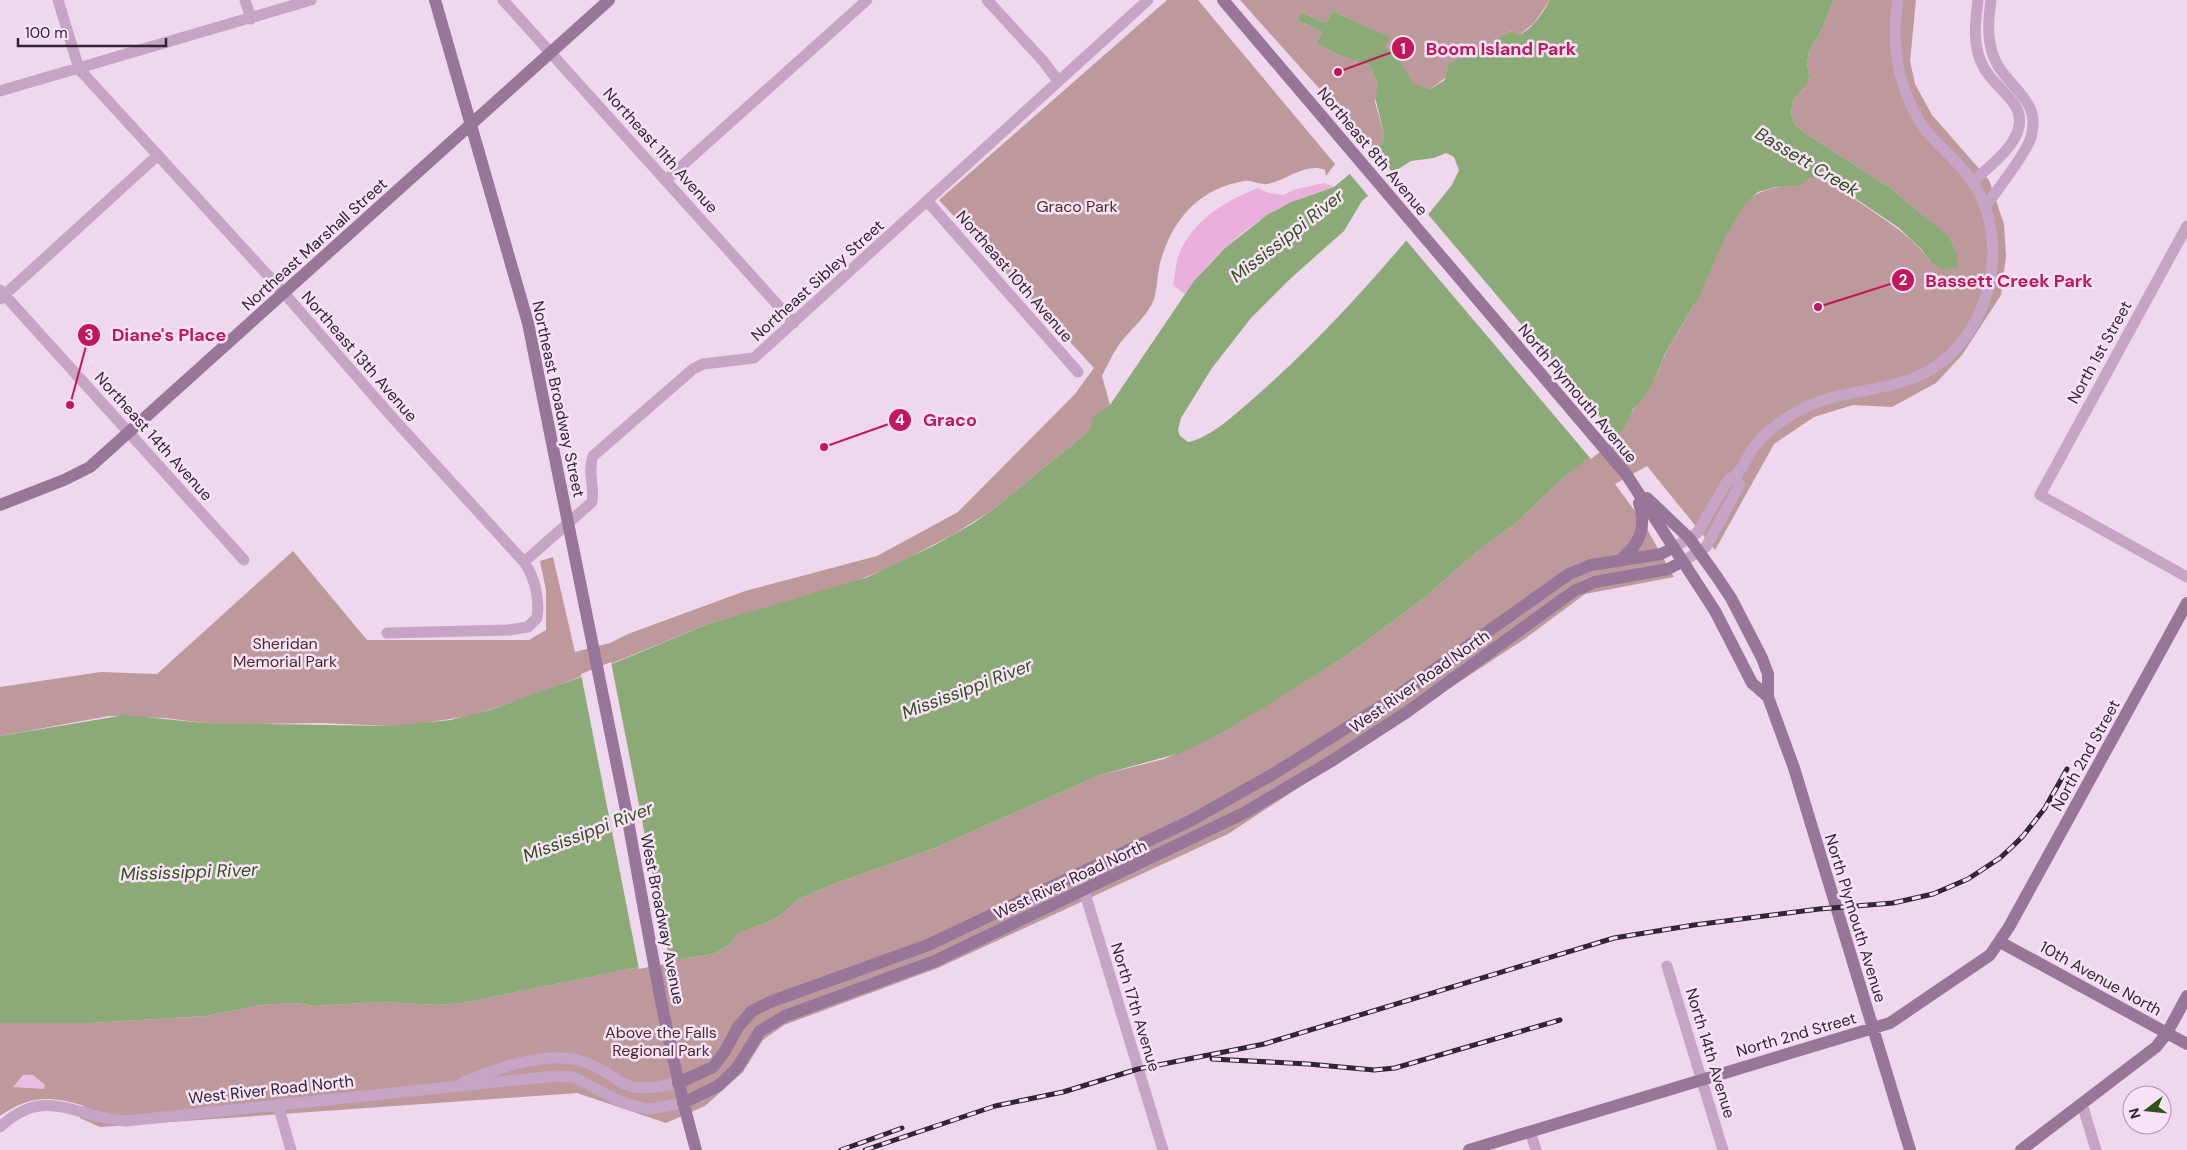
<svg xmlns="http://www.w3.org/2000/svg" width="2187" height="1150" viewBox="0 0 2187 1150" font-family="'DM Sans',sans-serif">
<style>
.green{fill:#bd999c}
.sand{fill:#eaafdc}
.plaza{fill:#e7bfe1}
.water{fill:#8caa78;fill-rule:evenodd}
.pier{fill:#efd7ed}
.lines{fill:none;stroke-linecap:round;stroke-linejoin:round}
.street{stroke:#c6a4c5;stroke-width:11}
.secondary{stroke:#977699;stroke-width:12}
.rail-casing{stroke:#312532;stroke-width:5}
.rail{stroke:#f7e3f5;stroke-width:3;stroke-dasharray:9;stroke-linecap:butt}
.secondary-bridge{stroke:#977699;stroke-width:12}
.labels{text-anchor:middle;stroke-width:5;stroke-linejoin:round;paint-order:stroke}
.street-label{font-size:16px;fill:#312532;stroke:#f7e3f5}
.park-label{font-size:16px;fill:#4f2b2d;stroke:#f7e3f5}
.water-label{font-size:18px;font-style:italic;fill:#30511e;stroke:#f7e3f5}
.leader{fill:none;stroke:#c2185b;stroke-width:2}
.callout-dot{fill:#c2185b;stroke:#f7e3f5;stroke-width:2}
.mark-label{font-size:15px;text-anchor:middle;font-weight:bold;fill:#fff}
.callout-label{font-size:18px;text-anchor:middle;font-weight:bold;fill:#c2185b;stroke:#f7e3f5;stroke-width:5;stroke-linejoin:round;paint-order:stroke}
</style>
<rect width="100%" height="100%" fill="#efd7ed"/>
<path class="green" d="M1167,0H1198L1335,164L1326,176L1325,170C1305,162 1286,181 1267,184C1260,185 1252,180 1244,181C1198,189 1172,220 1160,263C1157,275 1157,295 1152,304C1144,319 1128,332 1118,346C1112,355 1107,366 1102,376L1110,405L1093,418L1091,428L1079,439L991,511L954,534L891,567L851,583L708,624L535,695L470,716L410,725L389,726L319,723L251,724L204,723L165,718L109,716L0,736V687L101,672L157,674L293,551L367,640H529L546,630V590L540,561L553,557L575,652L610,643L628,634L745,591L877,556L958,512L1075,394L1094,368L939,200Z
M1240,0H1550L1534,23L1519,35L1511,31L1430,89L1413,85L1385,48L1389,37L1332,11L1326,23L1301,12L1297,20L1322,32L1316,43L1336,54L1370,66L1378,85L1375,102L1384,134V139L1376,152Z
M1834,0H1916L1910,61L1915,84L1932,115L1989,180L2004,224L2006,256L2001,295L1962,355L1936,383L1892,407L1853,405L1814,417L1774,444L1715,550L1647,466L1615,484L1643,522L1674,577L1585,594L1526,638L1228,834L938,968L784,1025L763,1040L743,1072L705,1106L666,1123L577,1093L100,1127L80,1118L84,1106C50,1096 30,1095 0,1116V1023H91L207,1016L261,1005L295,1003L315,1006L380,1002L438,1005L463,1003L674,960L714,954L730,944L737,933L769,922L781,915L799,899L834,884L935,848L1100,775L1164,759L1220,734L1343,658L1419,602L1484,546L1515,524L1561,480L1626,426C1630,409 1643,399 1652,384C1657,375 1661,363 1666,353C1674,338 1684,323 1693,307C1712,274 1720,231 1746,202C1755,192 1769,189 1783,186C1792,185 1802,177 1812,178C1832,181 1845,193 1862,204C1889,223 1911,235 1931,262L1932,223L1889,187L1808,135L1795,125L1791,113L1793,100L1808,84L1809,76L1807,63L1809,52L1822,29Z"/>
<path class="sand" d="M1324,183L1334,187C1319,192 1304,196 1290,203C1249,222 1211,257 1185,294L1173,285C1175,275 1176,263 1179,254C1193,220 1225,201 1258,188L1269,193L1283,195L1297,189Z"/>
<path class="plaza" d="M23,1075H33L45,1085L44,1089L13,1087Z"/>
<path class="water" d="M1550,0H1834L1822,29L1809,52L1807,63L1809,76L1808,84L1793,100L1791,113L1795,125L1808,135L1889,187L1948,236L1958,256L1957,268L1941,269L1931,262L1921,249L1899,228L1843,190L1825,180L1809,178L1800,185L1776,187L1758,192L1746,203L1724,239L1700,295L1665,354L1653,383L1642,400L1633,409L1626,426L1616,436L1561,480L1515,524L1484,546L1419,602L1343,658L1271,703L1220,734L1180,753L1100,775L935,848L834,884L799,899L781,915L769,922L738,933L730,944L714,954L674,960L463,1003L438,1005L380,1002L315,1006L295,1003L261,1005L207,1016L91,1023H0V736L125,715L204,723L389,726L451,720L490,710L581,677L708,624L868,577L933,546L972,524L991,511L1079,439L1091,428L1092,418L1110,405L1194,281L1225,248L1267,215L1291,202L1334,187L1376,152L1384,139V134L1375,97L1378,85L1370,66L1336,54L1316,43L1322,32L1297,20L1301,12L1326,23L1332,11L1390,37L1385,48L1395,53L1413,84L1430,89L1445,80L1449,64L1512,31L1519,35C1533,28 1543,13 1550,0ZM1446,153L1454,157L1459,170L1452,185C1391,261 1327,334 1254,398C1238,412 1209,439 1188,442L1180,436L1178,430L1181,418L1212,368L1251,318L1290,279L1344,231L1362,201L1395,171L1411,161L1434,158Z"/>
<path class="pier" d="M1374,150L1395,175L1370,198L1348,172Z
M1426,212L1618,438L1591,459L1405,239Z
M611,662L670,963L639,969L581,674Z"/>
<g class="lines">
<path class="street" d="M58,0L79,69L284,293L392,417L524,562C535,578 540,599 537,618L528,627L509,630L387,633
M245,0L251,19
M503,0L794,323
M987,0L1044,62L1058,81
M0,91L311,0
M666,180L867,0
M1972,182C1992,164 2035,134 2014,104C2005,91 1992,82 1984,68C1972,47 1975,23 1978,0
M928,202L1078,372
M1985,207C1997,190 2023,158 2030,140C2043,102 2012,91 1997,64C1986,44 1988,22 1991,0
M2187,226L2040,495L2187,577
M0,290L244,560
M0,299L158,155
M1673,548L1697,533L1728,480C1742,474 1745,460 1753,448C1766,431 1787,416 1806,407C1847,387 1896,393 1935,367C1992,328 2011,241 1973,182C1956,157 1928,140 1915,113C1896,77 1891,40 1898,0
M524,562L592,502C595,486 587,472 593,456L693,369L703,364L754,358L1148,0
M1682,562L1706,547L1739,486L1736,477
M1079,874L1163,1150
M1667,966L1723,1150
M463,1082C498,1068 544,1051 582,1061C596,1065 610,1075 622,1083C640,1092 660,1086 678,1083
M2082,1104L2096,1150
M278,1105L291,1150
M0,1127C47,1084 74,1118 126,1121L556,1076L574,1077L615,1099L633,1106L650,1109L683,1103
M1530,1131L1536,1150"/>
<path class="secondary" d="M435,0L528,323L561,488
M1223,0L1626,474L1715,611L1752,683L1768,697
M1647,498L1689,538L1717,577L1731,598L1762,658L1768,674V697L1794,768L1910,1150
M0,505L64,480L90,467L609,0
M1619,561C1640,544 1647,529 1639,503
M626,810C647,924 665,1039 696,1150
M2000,942L2187,1044
M678,1083L713,1067L725,1051L738,1027L752,1011L770,1002L928,945L1190,821L1275,773L1397,696L1569,574L1591,565L1661,554L1673,548
M683,1103L718,1086L737,1068L760,1031L785,1016L935,961L1244,813L1333,760L1407,712L1574,591L1595,582L1668,569L1682,562
M1469,1150L1890,1023L1990,955L2009,927L2187,603
M2021,1150L2156,1047L2167,1033L2187,996"/>
<g class="rail-casing">
<path id="rail" d="M1212,1059L1308,1064L1374,1070L1395,1068L1560,1020
M841,1150L902,1128
M865,1150L995,1106L1063,1092L1138,1069L1264,1044L1614,938L1694,925L1819,909L1893,903L1933,894L1968,879L2000,858L2014,845L2023,836L2045,808L2067,769"/>
</g>
<use href="#rail" class="rail"/>
<path class="secondary-bridge" d="M561,488L626,810"/>
</g>
<g class="labels">
<g class="street-label">
<text transform="translate(661 150) rotate(48)" y="6">Northeast 11th Avenue</text>
<text transform="translate(1373 151) rotate(50)" y="6">Northeast 8th Avenue</text>
<text transform="translate(314 244) rotate(-42)" y="6">Northeast Marshall Street</text>
<text transform="translate(1015 276) rotate(49)" y="6">Northeast 10th Avenue</text>
<text transform="translate(817 280) rotate(-42)" y="6">Northeast Sibley Street</text>
<text transform="translate(2099 352) rotate(-61)" y="6">North 1st Street</text>
<text transform="translate(360 356) rotate(49)" y="6">Northeast 13th Avenue</text>
<text transform="translate(1578 393) rotate(50)" y="6">North Plymouth Avenue</text>
<text transform="translate(559 399) rotate(78)" y="6">Northeast Broadway Street</text>
<text transform="translate(154 436) rotate(48)" y="6">Northeast 14th Avenue</text>
<text transform="translate(1419 681) rotate(-35)" y="6">West River Road North</text>
<text transform="translate(2085 755) rotate(-61)" y="6">North 2nd Street</text>
<text transform="translate(1070 879) rotate(-25)" y="6">West River Road North</text>
<text transform="translate(1856 918) rotate(73)" y="6">North Plymouth Avenue</text>
<text transform="translate(663 919) rotate(79)" y="6">West Broadway Avenue</text>
<text transform="translate(2101 978) rotate(29)" y="6">10th Avenue North</text>
<text transform="translate(1136 1007) rotate(73)" y="6">North 17th Avenue</text>
<text transform="translate(1796 1034) rotate(-16)" y="6">North 2nd Street</text>
<text transform="translate(1711 1053) rotate(73)" y="6">North 14th Avenue</text>
<text transform="translate(271 1089) rotate(-6)" y="6">West River Road North</text>
</g>
<g class="park-label">
<text x="1077" y="212">Graco Park</text>
<text x="285" y="649">Sheridan<tspan x="285" dy="18">Memorial Park</tspan></text>
<text x="661" y="1038">Above the Falls<tspan x="661" dy="18">Regional Park</tspan></text>
</g>
<g class="water-label">
<text transform="translate(1807 162) rotate(31)" y="6">Bassett Creek</text>
<text transform="translate(1287 236) rotate(-38)" y="6">Mississippi River</text>
<text transform="translate(967 689) rotate(-21)" y="6">Mississippi River</text>
<text transform="translate(588 832) rotate(-21)" y="6">Mississippi River</text>
<text transform="translate(189 872) rotate(-2)" y="6">Mississippi River</text>
</g>
</g>
<path class="leader" d="M1338 72L1403 48M1818 307L1903 280M70 405L89 335M824 447L900 420"/>
<g class="callout-dot">
<circle cx="1338" cy="72" r="5"/>
<circle cx="1818" cy="307" r="5"/>
<circle cx="70" cy="405" r="5"/>
<circle cx="824" cy="447" r="5"/>
<circle cx="1403" cy="48" r="12"/>
<circle cx="1903" cy="280" r="12"/>
<circle cx="89" cy="335" r="12"/>
<circle cx="900" cy="420" r="12"/>
</g>
<g class="mark-label">
<text x="1403" y="54">1</text>
<text x="1903" y="285">2</text>
<text x="89" y="340">3</text>
<text x="900" y="425">4</text>
</g>
<g class="callout-label">
<text x="1501" y="55">Boom Island Park</text>
<text x="2009" y="287">Bassett Creek Park</text>
<text x="169" y="341">Diane's Place</text>
<text x="950" y="426">Graco</text>
</g>
<g transform="translate(2147 1110) rotate(254)"><circle r="24" fill="#f7e3f5" stroke="#a897a7"/>
<path d="M0-4L9 19L0 12L-9 19Z" fill="#30511e"/>
<text y="-8" font-size="14" font-weight="bold" text-anchor="middle" fill="#312532">N</text>
</g>
<path d="M18 38v8h148v-8" fill="none" stroke="#312532" stroke-width="2.5"/>
<text x="25" y="38" font-size="15" fill="#312532" stroke="#f7e3f5" stroke-width="4" paint-order="stroke">100 m</text>
</svg>
